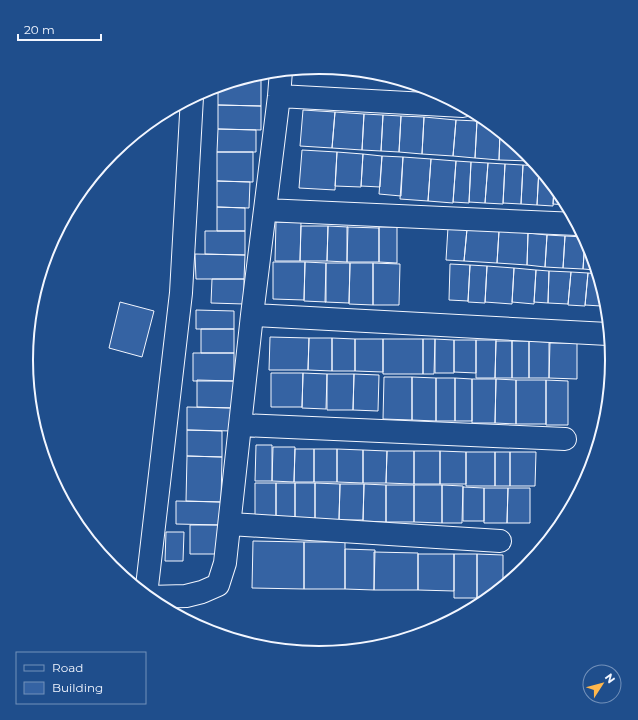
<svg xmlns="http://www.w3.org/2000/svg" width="638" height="720" viewBox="0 0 638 720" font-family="Montserrat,sans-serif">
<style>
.building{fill:#3563a3;stroke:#f2f6ff}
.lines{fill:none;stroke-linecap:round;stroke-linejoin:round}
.minor-casing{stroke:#f2f6ff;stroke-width:24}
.minor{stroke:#1f4e8c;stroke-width:22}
.rim{fill:none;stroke:#f2f6ff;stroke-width:2}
</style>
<rect width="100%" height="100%" fill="#1f4e8c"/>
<path class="building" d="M261,73V80L239,79Z
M239,79L261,80V106L218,105V86Z
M218,105L261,106V130L218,129Z
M303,110L335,112L332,148L300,146Z
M335,112L364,114L362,150L332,148Z
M364,114L383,115L381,151L362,150Z
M383,115L401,116L399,152L381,151Z
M401,116L424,117L422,154L399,152Z
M424,117L456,120L453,156L422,154Z
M456,120L477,121L475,158L453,156Z
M477,121L489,122L500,132L499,160L475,158Z
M218,129L256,130V152H217Z
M500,132L526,153L530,157V161L499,160Z
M302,150L337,152L335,190L299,188Z
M217,152H253V182L217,181Z
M337,152L363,154L361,187L335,186Z
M363,154L382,156L380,187L361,186Z
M382,156L403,157L401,196L379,194Z
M403,157L431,159L428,201L400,199Z
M431,159L456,161L453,203L428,201Z
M456,161L471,162L469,203L453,202Z
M471,162L488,163L485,203L469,202Z
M488,163L505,164L503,204L485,203Z
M505,164L523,165L521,204L503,203Z
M523,165L537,166L539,168L537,205L521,204Z
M539,168L554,187L553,206L537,205Z
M217,181L250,182L249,208L217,207Z
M554,187L563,197L567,205L553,204Z
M217,207L245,208V231H217Z
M276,222H301L300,261H275Z
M301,226H328L327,261H300Z
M328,226L348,227L347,262L327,261Z
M347,227L379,228V262H347Z
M397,227V263L379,262V227Z
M448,227L467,229L464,261L446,260Z
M467,229L499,231L497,263L464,261Z
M205,231H245V255L205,254Z
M499,231L528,233L527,265L497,263Z
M528,233L547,235L545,267L527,265Z
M547,235L565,236L563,268L545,267Z
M565,236L584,237L585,239L583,269L563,268Z
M585,239L590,248L596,270L583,269Z
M195,254L245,255L244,279H196Z
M273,262H305L304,300L273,299Z
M305,262L326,263V302L304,301Z
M326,263H350L349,303L325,302Z
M350,263H373V305L349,304Z
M373,263L400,264L399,305H373Z
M450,264L470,265L468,301L449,300Z
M470,265L487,266L485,303L468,302Z
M487,266L514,268L512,304L485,302Z
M514,268L536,270L534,304L512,302Z
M536,270L549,271L548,303L534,302Z
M549,271L571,272L568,304L548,303Z
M571,272L588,273L585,306L568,305Z
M588,273L598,274L602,288L601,306L585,305Z
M212,279H244V304L211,303Z
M120,302L154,311L142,357L109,348Z
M196,310L234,311V329H196Z
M201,329H234V353H201Z
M270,337L309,338L308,370H269Z
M309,338H332V371L308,370Z
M332,338L355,339V371H332Z
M355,339H383V372L355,371Z
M383,339H423V374H383Z
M423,339H435L434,374H423Z
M435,339L454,340V373H435Z
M454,340H476V373L454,372Z
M476,340H496L495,378H476Z
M496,341H512V378H495Z
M512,341H529V378H512Z
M529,341L550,342L549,378H529Z
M549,343H577V379L549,378Z
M193,353H234V381H193Z
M271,373H303L302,407H271Z
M303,373L327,374L326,409L302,408Z
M327,374H354L353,410H327Z
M354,374L379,375L378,411L353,410Z
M384,377H412V420L383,419Z
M412,377L436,378V421L412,420Z
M436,378H455V421H436Z
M455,378L472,379V421H455Z
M472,379H496L495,423H472Z
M496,379L516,380V424L495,423Z
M197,380L234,381L233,408L197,407Z
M516,380H546V424H516Z
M546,380L568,381V425H546Z
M187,407L233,408V431L187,430Z
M187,430L222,431V457L187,456Z
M256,445H272V481H255Z
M273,447H295L294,482L272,481Z
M295,449H314V482H294Z
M314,449H337V482H314Z
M337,449L363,450V483L337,482Z
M363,450L387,451L386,483H363Z
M387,451H414V484L386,483Z
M414,451H440V484H414Z
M440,451L466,452V484H440Z
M466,452H495V486H466Z
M495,452H510V486H495Z
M510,452H536L535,486H510Z
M187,456L222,457L221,502L186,501Z
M255,483H276V518H255Z
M276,483H295V520H276Z
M295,483H315V521L295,520Z
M315,483L340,484L339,520L315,519Z
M340,484H364L363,520H339Z
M364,484L386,485V522L363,521Z
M386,485H414V522H386Z
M414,485H442V523L414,522Z
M442,485L463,486L462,523H442Z
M463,487L484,488V521H463Z
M484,488H508L507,523H484Z
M508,488H530V523H507Z
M176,501L221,502V525L176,524Z
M190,525H221V554H190Z
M166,532H184L183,561H165Z
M253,541L304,542V589L252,588Z
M304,542H345V589H304Z
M345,549L375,550L374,590L345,589Z
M374,552L418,553V590H374Z
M418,554H454V591L418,590Z
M454,554H477V598H454Z
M477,554L503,555V586L488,598H477Z"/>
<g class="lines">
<g class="minor-casing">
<path id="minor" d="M279,96L463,106
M265,210L577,224
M252,315L608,334
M240,425L565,439
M230,524L500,541
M146,595L181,293L192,97
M148,597L186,596L202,592L218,585L225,563L252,315L279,96L281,71"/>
</g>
<use href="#minor" class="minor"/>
</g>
<path d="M0 0H638V720H0ZM33 360a286 286 0 1 1 572 0a286 286 0 1 1-572 0Z" fill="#1f4e8c" fill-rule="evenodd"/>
<path class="rim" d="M33 360a286 286 0 1 1 572 0a286 286 0 1 1-572 0Z"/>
<rect x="16" y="652" width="130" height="52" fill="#1f4e8c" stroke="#7391ba"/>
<rect x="24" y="665" width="20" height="6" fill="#1f4e8c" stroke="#7391ba"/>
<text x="52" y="672" font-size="12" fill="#f2f6ff">Road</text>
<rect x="24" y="682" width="20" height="12" fill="#3563a3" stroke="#7391ba"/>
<text x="52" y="692" font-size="12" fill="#f2f6ff">Building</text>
<g transform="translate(602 684) rotate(54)"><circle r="19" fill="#1f4e8c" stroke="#7391ba"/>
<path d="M0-3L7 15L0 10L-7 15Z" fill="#ffb74d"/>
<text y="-6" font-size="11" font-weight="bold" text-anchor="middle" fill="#f2f6ff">N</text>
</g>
<path d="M18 34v6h83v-6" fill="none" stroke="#f2f6ff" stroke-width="2"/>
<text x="24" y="34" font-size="12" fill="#f2f6ff" stroke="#1f4e8c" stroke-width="3" paint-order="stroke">20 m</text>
</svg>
